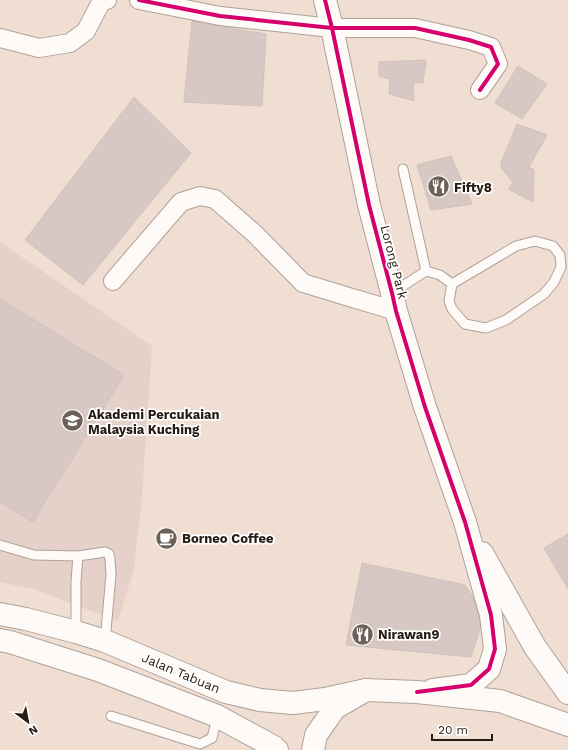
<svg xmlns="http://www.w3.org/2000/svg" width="568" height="750" font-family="'Work Sans',sans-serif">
<rect width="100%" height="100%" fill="#f0ded3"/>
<path fill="#e6d0ca" d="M0,242l152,104 -10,150 -8,73 -16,52 -82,-31 -36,-8z"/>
<g fill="#d8c8c3" stroke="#d1c1bc">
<path d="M192,21l26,5 48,8 -4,72 -78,-4z"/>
<path d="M426,60l-3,23h-10l1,18 -25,-7 1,-15 -11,-3v-14z"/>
<path d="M518,66l29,18 -25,35 -27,-16z"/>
<path d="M134,97l57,56 -108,132 -58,-45z"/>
<path d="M517,124l30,11 -18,32 5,3 -1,32 -25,-13 5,-6 -12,-16v-4z"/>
<path d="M451,156l21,48 -41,6 -14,-45z"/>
<path d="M0,299l124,76 -91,147 -33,-20z"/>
<path d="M568,534v55l-24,-41z"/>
<path d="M362,563l103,22 8,12 6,20 1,12 -9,28 -125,-12z"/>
</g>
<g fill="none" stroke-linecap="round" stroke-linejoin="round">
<defs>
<g id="service">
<path d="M403,169l23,102"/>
<path d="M535,241l18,5 7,9 1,12 -7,15 -10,12 -38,26 -20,8 -21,-4 -13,-15 -3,-8 3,-17 64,-38z"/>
<path d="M392,293l34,-22 14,4 12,9"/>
<path d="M0,545l34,10 44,1 27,-4 4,2 1,5 1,16 -6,66"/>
<path d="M76,632v-51l2,-25"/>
<path d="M111,716l89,28 12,-6 5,-21"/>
</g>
<g id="minor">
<path d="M139,0l81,16 112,12h83l54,12 22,7 7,17 -18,26"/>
<path d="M0,38l39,10 31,-5 16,-12 15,-29 6,-2"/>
<path d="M113,281l68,-79 19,-6 15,3 40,35 48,49 46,14 47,14"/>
</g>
<g id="tertiary">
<path d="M325,0l7,28 37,177 23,88 4,18 29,96 40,115 26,93 4,34 -6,20 -18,16 -38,5"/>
<path d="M482,553l53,94 33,46"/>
</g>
<path id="secondary" d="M313,750l3,-15 19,-27 31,-18 51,2 83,9 68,24"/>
<g id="primary">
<path d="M0,614l26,5 50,13 29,9 121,51 34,8 33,3 32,-4 41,-9"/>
<path d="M0,640l10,2 88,28 119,46 57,31 3,3"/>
</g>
</defs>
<use href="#service" stroke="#afa198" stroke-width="11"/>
<use href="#minor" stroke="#afa198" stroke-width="20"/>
<use href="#tertiary" stroke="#afa198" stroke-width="24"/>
<use href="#secondary" stroke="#afa198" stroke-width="24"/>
<use href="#primary" stroke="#afa198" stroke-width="24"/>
<use href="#service" stroke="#fdfaf8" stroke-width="9"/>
<use href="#minor" stroke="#fdfaf8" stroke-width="18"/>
<use href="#tertiary" stroke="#fdfaf8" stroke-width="22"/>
<use href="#secondary" stroke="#fdfaf8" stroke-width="22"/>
<use href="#primary" stroke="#fdfaf8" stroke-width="22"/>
<defs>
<g id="cycleway">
<path d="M139,0l81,16 112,12h83l54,12 22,7 7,17 -18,26"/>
<path d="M325,0l7,28 37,177 23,88 4,18 29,96 40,115 26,93 4,34 -6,20 -18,16 -54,7"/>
</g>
</defs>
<use href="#cycleway" stroke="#fff" stroke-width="6"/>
<use href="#cycleway" stroke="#d6006c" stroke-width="4"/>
</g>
<defs>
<symbol id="restaurant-disc" viewBox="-11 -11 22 22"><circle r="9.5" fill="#6d6057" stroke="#fff"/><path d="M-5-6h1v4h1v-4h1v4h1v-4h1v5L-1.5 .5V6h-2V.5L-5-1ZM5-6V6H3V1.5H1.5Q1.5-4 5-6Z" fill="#fff"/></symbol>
<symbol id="university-disc" viewBox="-11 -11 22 22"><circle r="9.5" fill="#6d6057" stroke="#fff"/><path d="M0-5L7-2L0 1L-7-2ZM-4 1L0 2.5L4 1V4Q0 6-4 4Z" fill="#fff"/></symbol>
<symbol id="cafe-disc" viewBox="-11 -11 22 22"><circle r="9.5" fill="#6d6057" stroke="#fff"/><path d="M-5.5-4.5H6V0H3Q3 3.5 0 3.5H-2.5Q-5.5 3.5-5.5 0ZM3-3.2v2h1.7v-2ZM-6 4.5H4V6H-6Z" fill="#fff"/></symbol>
</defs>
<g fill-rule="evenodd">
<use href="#restaurant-disc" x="426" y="174" width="25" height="25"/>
<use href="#university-disc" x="60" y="408" width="25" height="25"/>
<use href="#cafe-disc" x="154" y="526" width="25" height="25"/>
<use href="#restaurant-disc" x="350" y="622" width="25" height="25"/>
</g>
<g text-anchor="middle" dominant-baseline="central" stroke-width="3.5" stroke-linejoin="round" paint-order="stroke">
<g font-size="13" font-weight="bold" fill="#271c14" stroke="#fff" text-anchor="start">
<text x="454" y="187">Fifty8</text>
<text x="88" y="414">Akademi Percukaian<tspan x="88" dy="15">Malaysia Kuching</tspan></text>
<text x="182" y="538">Borneo Coffee</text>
<text x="378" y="634">Nirawan9</text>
</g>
<g font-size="13" fill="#271c14" stroke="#fff">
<text transform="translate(394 262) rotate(76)">Lorong Park</text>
<text transform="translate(181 673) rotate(23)">Jalan Tabuan</text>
</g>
</g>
<g transform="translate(28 722) rotate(148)" stroke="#ffffff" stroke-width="3" paint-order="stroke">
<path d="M0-3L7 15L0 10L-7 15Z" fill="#271c14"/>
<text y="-6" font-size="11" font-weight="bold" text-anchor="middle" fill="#271c14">N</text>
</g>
<path d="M432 734v6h60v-6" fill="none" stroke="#271c14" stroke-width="2"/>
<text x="438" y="734" font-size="12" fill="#271c14" stroke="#ffffff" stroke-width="3" paint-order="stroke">20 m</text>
</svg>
